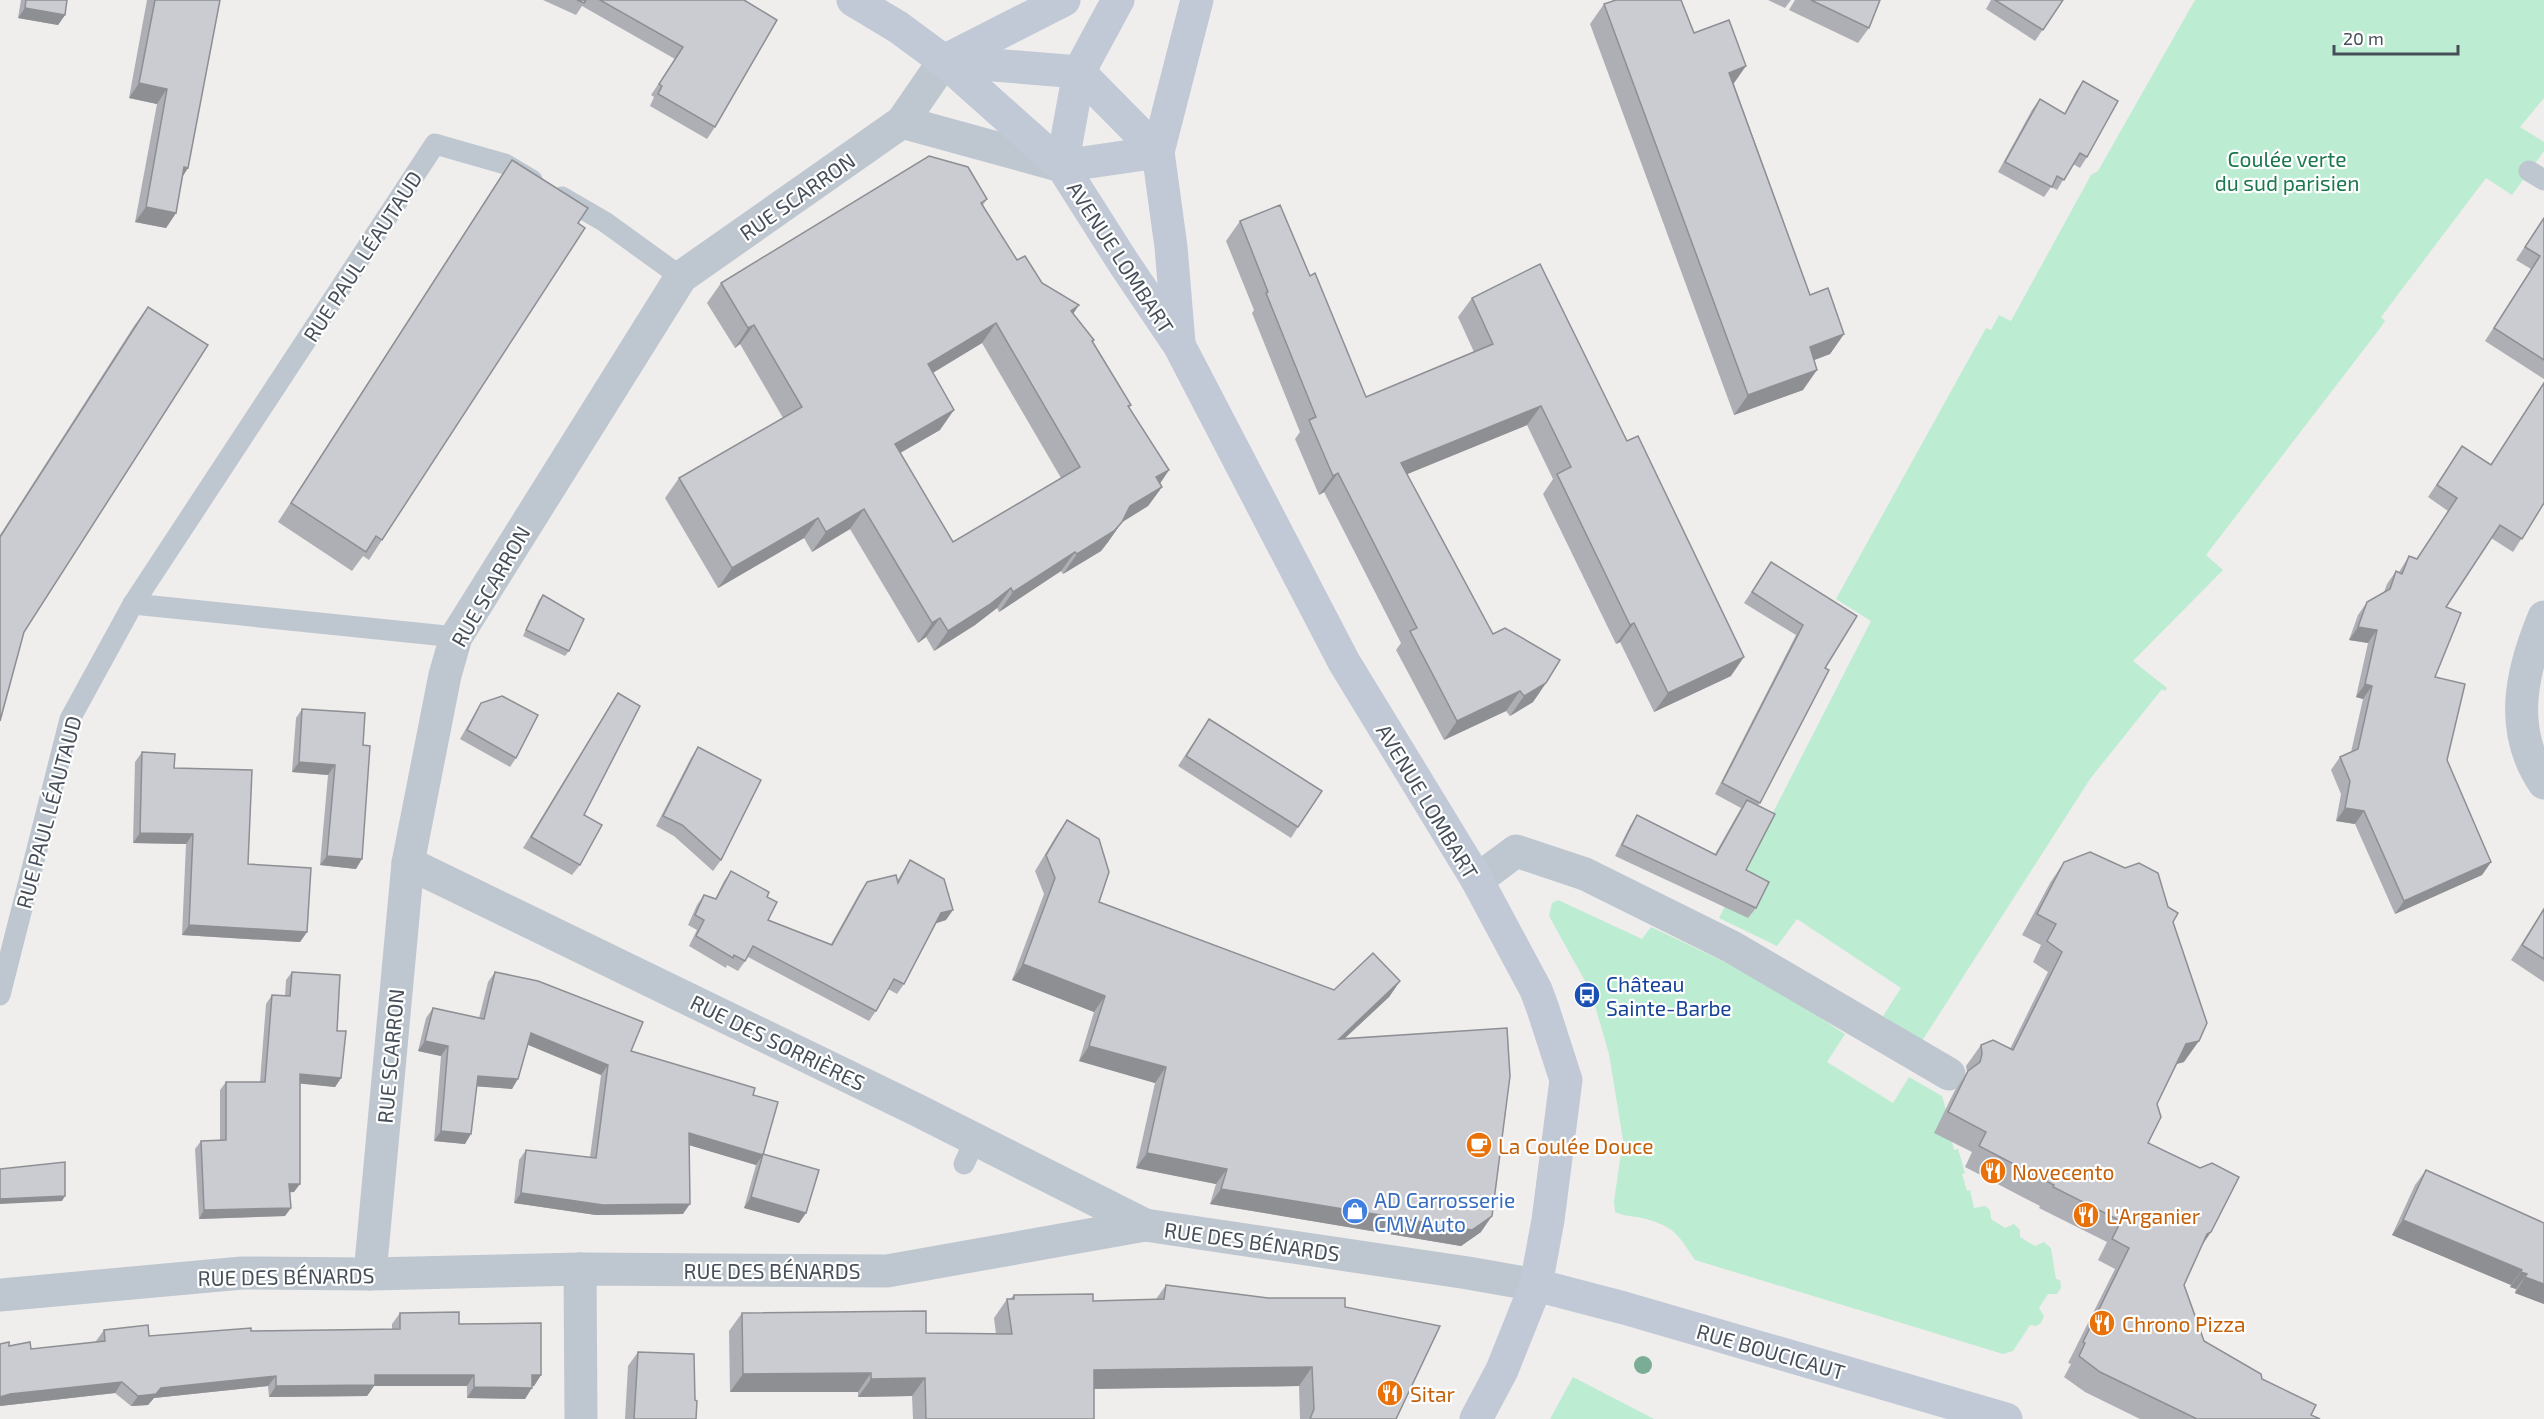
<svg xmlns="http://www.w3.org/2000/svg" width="2544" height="1419" font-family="'Exo 2',sans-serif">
<rect width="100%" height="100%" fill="#f0eded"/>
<g fill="#bcecd1">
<path d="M2195,0h349v98l-24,29 24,15v9l-32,44 -26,-17 -105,139 4,4 -7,10 -172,224 17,15 -90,91 34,27 -2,3 -3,-2 -72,90 -168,262 -39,-25 18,-28 -104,-69 -20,27 -58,-28 152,-297 -35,-22 150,-271 5,2 8,-15 12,6 80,-146 7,-4z"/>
<path d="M1558,900l84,39 9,-12 110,52 84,55 -18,28 66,41 16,-26 33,19c6,18 7,36 12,54l4,-1 7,24 -3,1 5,17 3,-1 4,18 11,-2 5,4 1,9 14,9 9,-4 6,6v7l15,9 9,-4 7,6 5,31 4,1 1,8 -4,6h-9l-9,14 5,8 -3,7 -5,3 -6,-1 -17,26 -10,3 -308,-94c-17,-25 -20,-34 -53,-42 -9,-2 -19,-2 -27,-6l-1,-11 9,-61 -14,-86 -18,-62 -42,-76 3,-13z"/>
<path d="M1573,1377l81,42h-104z"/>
</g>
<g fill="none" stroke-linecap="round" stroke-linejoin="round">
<g stroke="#bec7cf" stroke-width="21">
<path d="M2529,171l15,9"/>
<path d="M562,197l43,25 76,55"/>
<path d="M133,604l323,33"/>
<path d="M0,995l70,-276 63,-115 302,-460 70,20 27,16"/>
<path d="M964,1164l11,-24"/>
</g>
<g stroke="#bec7cf" stroke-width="33">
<path d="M902,122l160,44"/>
<path d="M2544,617c-23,55 -36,113 0,166"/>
<path d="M408,863l509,247 228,115"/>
<path d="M1477,880l39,-29 69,23 147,73 217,127"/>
<path d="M580,1269l1,150"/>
<path d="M370,1274l38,-411 37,-188 11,-38 225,-360 221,-155 42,-61"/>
<path d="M0,1295l242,-22 128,1 210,-5 307,2 258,-46 323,48 68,12"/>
</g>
<g stroke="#c0c9d5" stroke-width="33">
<path d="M853,0l45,27 46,34 118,105 96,-14"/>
<path d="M1118,0l-39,72 -17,94 61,96 56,83 165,317 133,218 59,110 7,19 23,71 -18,140 -12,65 -34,85 -26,49"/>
<path d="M944,61l135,11 79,80"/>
<path d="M944,61l120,-61"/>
<path d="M1179,343l-8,-96 -13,-95 39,-152"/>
<path d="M1536,1285l88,23 382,111"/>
</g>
</g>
<circle fill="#7bac95" cx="1643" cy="1365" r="9"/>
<g fill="#aeafb5" fill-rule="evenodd">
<path d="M21,0h46l-2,15 -7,10 -40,-7z"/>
<path d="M147,0h73l-32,168 -5,8 -7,37 -10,15 -31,-6 22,-118 -28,-6z"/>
<path d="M543,0h201l-29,127 -8,12 -57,-33 4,-9 -3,-2 24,-36 -93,-53 -6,9z"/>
<path d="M1768,0h23l-6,8z"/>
<path d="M1795,0h85l-11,28 -11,15 -69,-33z"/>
<path d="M1991,0h72l-28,41 -49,-32z"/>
<path d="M1604,4l90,29 40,51 76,211 34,39 -14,20 -16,6 -11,30 -69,25 -144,-391z"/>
<path d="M2083,81l4,76 -7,11 -7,-4 -16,26 -6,-3 -7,10 -46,-25 34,-62 8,-11 24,15 12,-23z"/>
<path d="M512,160l-130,380 -13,20 -6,-4 -11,15 -74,-49 221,-343z"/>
<path d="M987,199l-4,6 34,55 25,23 31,31 21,26 -1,2 38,63 -2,3 40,62 -9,14 2,3 -14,19 -26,16 -14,20 -7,9 -38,23 -2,-3 -62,41 -2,-4 -22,17 -41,26 -8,-14 -8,6 -68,-114 -38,23 -8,-14 -86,50 -53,-90 14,-20 104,-60 -43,-74 -5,4 -28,-45 14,-20zM982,343l79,135 -108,64 -53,-89 40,-23 -7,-57z"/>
<path d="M2544,217v162l-59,-38 46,-72 -15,-9z"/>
<path d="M1240,221l70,55 56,121 108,-45 -16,-35 14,-19 259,378 -77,36 -34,-70 -4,2 -73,-150 10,-15 -26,-54 -120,49 86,160 53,49 -13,19 -23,14 -4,-5 -62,29 -48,-90 5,-7 -77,-151 -5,3 -24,-56 5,-7 -48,-119 2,-3 -28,-69z"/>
<path d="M148,307l-124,325 -24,89v-186l134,-209z"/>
<path d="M2544,382v121l-31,49 -22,-14 -45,69 -11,70 12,83 44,102 -9,13 -87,39 -40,-90 -19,-3 5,-27 -10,-24 9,-13 11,-5 12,-53 -7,-2 12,-54 -19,-3 9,-25 9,-13 17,-10 3,-8 9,-13 3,1 10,-16 8,3 31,-48 -20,-14 34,-51 29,18z"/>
<path d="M1771,562l54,106 -67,138 -12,64 10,38 -8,10 -133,-62 15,-30 7,-11 78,39 26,-46 -26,-14 81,-159 -52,-32z"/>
<path d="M543,595l26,56 -4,5 -42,-20 16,-36z"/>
<path d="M618,693l-34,122 -4,50 -8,10 -49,-27 88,-144z"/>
<path d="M481,703l35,55 -6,9 -50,-28 15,-26z"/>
<path d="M302,709l61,36 -7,124 -36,-4 8,-90 -36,-3 4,-54z"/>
<path d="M1209,719l89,108 -7,11 -113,-72z"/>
<path d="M698,747l23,113 -8,11 -39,-35 -18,-10 35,-68z"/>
<path d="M142,752l32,16 74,96 59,68 -7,10 -118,-7 4,-91 -53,-1 2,-81z"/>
<path d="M1067,820l32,82 235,88 66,-9 -11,16 -44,41 136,194 -20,14 -251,-42 6,-20 -80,-16 19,-85 -76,-22 15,-49 -82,-32 32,-86 -9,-23 21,-35z"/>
<path d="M910,860l36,60 -10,3 -32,61 -7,10 -9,-5 -12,22 -7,10 -121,-64 -10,14 -11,-6 -1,3 -37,-22 8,-16 -9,-5 9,-20 7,-10 11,4 9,-18 7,-10 36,26 1,23 63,24 29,-52 7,-10 30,-1z"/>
<path d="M2064,862l109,60 11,140 -7,2 -20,40 -9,39 53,103 -17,39 20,56 58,38 49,36 9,4h-180l-55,-27 -21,-15 7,-13 -3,-1 47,-94 -17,-9 9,-18 -68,-34 1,-2 -75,-39 7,-15 -38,-19 20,-41 13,-20 -1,-6 15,-21 29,4 38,-77 -15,-10 8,-17 -19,-10 28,-52z"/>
<path d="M2544,908v74l-33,-22z"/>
<path d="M292,972l45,59 4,47 -6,9 -35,-4 -6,109h-4l-5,24 -86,3 -4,-70 6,-8 19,-1v-50l6,-8h34l6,-78 6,-9 13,1 1,-16z"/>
<path d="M495,972l136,79 122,44 10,60 -7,10 -67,-20 -6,69 -87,1 -82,-12 5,-43 7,-10 64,7 11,-82 -73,-30 -16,44 -35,-3 -12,58 -31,-3 7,-85 -23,-5 8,-33 7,-10 46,10 9,-36z"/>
<path d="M763,1154l43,59 -7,10 -55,-15 12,-43z"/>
<path d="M2426,1170l118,53v81l-29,-11 1,-4 -6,-2 1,-2 -119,-50 23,-50z"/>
<path d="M1166,1285l102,13 77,9 51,112h-96l-1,-33 -205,3v30h-181l-1,-23 -54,1v-5h-128l-1,-61 13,-18 184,20 70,1 -2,-16 13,-19h3l4,-4 79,6 63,-2z"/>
<path d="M400,1313l59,11 82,51 -7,11h-2l-7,13 -58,-1v-12h-93l-7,10 -98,1 -1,-11 -114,12 -6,7 -17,1 -16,-13 -115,13v-62l31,5 65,-7v-1l8,-11 45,6 102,-5 141,-2v-5z"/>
<path d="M638,1352l57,48 1,19h-71l3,-53z"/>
</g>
<g fill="#8d8f93">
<path d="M25,8l40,7 -7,10 -40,-7z"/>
<path d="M1746,66l-14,20 -3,-13z"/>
<path d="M139,83l28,6 -10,15 -28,-6z"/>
<path d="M184,167l4,1 -10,15z"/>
<path d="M146,207l30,6 -10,15 -31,-6z"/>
<path d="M1079,305l-13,20 5,-14z"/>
<path d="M996,323l-14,20 -68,41 14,-20z"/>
<path d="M754,325l-14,19 -5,4 13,-20z"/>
<path d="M1844,334l-14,20 -34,13 14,-20z"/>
<path d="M1817,370l-14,20 -69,25 14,-20z"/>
<path d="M1541,406l-14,19 -139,57 13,-19z"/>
<path d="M954,410l-14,20 -59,34 14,-20z"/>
<path d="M1169,470l-14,20 1,-13z"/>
<path d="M1338,473l-14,19 -5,3 14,-19z"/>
<path d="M1162,487l-14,19 -32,20 14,-20z"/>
<path d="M864,509l-14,20 -38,23 14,-20z"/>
<path d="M818,518l-14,20 -86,50 14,-20z"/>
<path d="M1122,522l-14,20 -7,9 -38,23 14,-20z"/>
<path d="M1075,552l-14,19 -62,41 14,-20z"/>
<path d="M1011,588l-14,20 -22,17 -41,26 14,-20z"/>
<path d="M940,618l-14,19 -8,6 14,-20z"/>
<path d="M1634,623l-14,19 -4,2 14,-19z"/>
<path d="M2358,627l19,3 -9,13 -19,-3z"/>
<path d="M1744,657l-13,19 -77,36 14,-19z"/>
<path d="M1546,683l-13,19 -23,14 14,-20z"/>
<path d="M2365,684l7,2 -9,13 -7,-2z"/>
<path d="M1520,691l-14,20 -62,29 13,-19z"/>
<path d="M299,762l36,3 -7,10 -36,-3z"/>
<path d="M2345,808l19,3 -9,13 -19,-3z"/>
<path d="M140,833l53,1 -7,10 -53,-1z"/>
<path d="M327,856l35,3 -6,10 -36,-4z"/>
<path d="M2491,862l-9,13 -87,39 9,-13z"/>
<path d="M953,910l-7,10 -12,4 7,-11z"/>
<path d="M189,925l118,7 -7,10 -118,-7z"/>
<path d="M1023,964l82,32 -11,16 -82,-32z"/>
<path d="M1400,981l-11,16 -61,57 11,-15z"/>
<path d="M531,1033l77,32 -7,10 -77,-32z"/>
<path d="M425,1041l23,5 -7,10 -23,-5z"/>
<path d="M2199,1041l-15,21 -12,3 14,-21z"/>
<path d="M1089,1046l77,21 -11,16 -76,-22z"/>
<path d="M300,1074l41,4 -6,9 -41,-4z"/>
<path d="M478,1076l40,3 -6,10 -41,-3z"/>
<path d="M441,1131l30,3 -6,10 -31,-3z"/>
<path d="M689,1133l74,22 -7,10 -74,-22z"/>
<path d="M1147,1153l80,16 -11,15 -80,-16z"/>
<path d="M289,1184h11l-6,8 -11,1z"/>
<path d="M1221,1189l271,27 -11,16 -20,14 -251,-42z"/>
<path d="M521,1193l169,11 -7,10 -87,1 -82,-12z"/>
<path d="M65,1196l-3,5 -62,3v-5z"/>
<path d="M751,1197l55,16 -7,10 -55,-15z"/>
<path d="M291,1208l-6,8 -86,3 5,-9z"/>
<path d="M2403,1220l119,50 -11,15 -119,-50z"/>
<path d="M2211,1232l-14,21 10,-19z"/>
<path d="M2521,1272l6,2 -11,15 -6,-2z"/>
<path d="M2525,1277l19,7v20l-29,-11z"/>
<path d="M1312,1367l-13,19 -218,3 13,-19z"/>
<path d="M871,1373l-13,19h-128l13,-18z"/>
<path d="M375,1375h99l-7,11h-93l-7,10 -98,1 7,-11z"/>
<path d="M532,1375h9l-7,11h-10z"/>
<path d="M276,1376l-8,10 -114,12 -6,7 -17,1 7,-10 23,-8z"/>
<path d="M925,1378l-13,18 -54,1 13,-18z"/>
<path d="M122,1382l-7,11 -115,13v-9l10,-3z"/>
<path d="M474,1387l58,1 -7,11 -58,-1z"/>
</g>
<g fill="#caccd2" stroke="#8d8f93" stroke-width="1.5" fill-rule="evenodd">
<path d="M26,0h41l-2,15 -40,-7z"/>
<path d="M155,0h65l-32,168 -4,-1 -8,46 -30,-6 21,-118 -28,-6z"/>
<path d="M577,0h9l-2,3z"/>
<path d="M600,0h144l33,20 -62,107 -57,-33 4,-8 -3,-2 24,-37z"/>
<path d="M1616,0h65l13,33 35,-13 17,46 -17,7 81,222 18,-7 16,46 -34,13 7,23 -69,25 -144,-391z"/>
<path d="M1811,0h69l-11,28z"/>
<path d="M1995,0h68l-20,30z"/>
<path d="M2083,81l35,20 -31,56 -7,-4 -16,27 -7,-4 -5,11 -47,-25 35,-63 25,15z"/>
<path d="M929,156l39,11 19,32 -6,4 36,57 8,-4 17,27 37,22 -8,6 23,29 -2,1 39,64 -3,1 41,64 -13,7 6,10 -32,19 -8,16 -8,9 -37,23 -2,-2 -62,40 -2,-4 -22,17 -41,26 -8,-13 -8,5 -68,-114 -38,23 -8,-14 -86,50 -53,-90 123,-71 -48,-82 -6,3 -27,-45zM996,323l84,144 -127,75 -58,-98 59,-34 -26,-46z"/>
<path d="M512,160l76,48 -10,15 7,5 -203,312 -6,-4 -10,16 -75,-49z"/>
<path d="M1280,205l30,71 5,-3 51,124 127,-53 -21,-46 68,-34 87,177 11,-5 106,221 -76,36 -34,-70 -4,2 -73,-151 14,-7 -30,-61 -140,57 92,171 12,-6 55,32 -14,23 -22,13 -4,-5 -63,30 -47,-90 7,-3 -79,-155 -5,3 -24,-56 7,-3 -50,-124 2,-1 -28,-71z"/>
<path d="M2544,218v142l-50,-32 46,-72 -15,-9z"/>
<path d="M148,307l60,38 -184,287 -24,89v-184z"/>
<path d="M2544,383v120l-22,36 -22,-14 -54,82 15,6 -26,64 30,7 -18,76 44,102 -87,39 -40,-90 -19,-3 5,-27 -10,-24 18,-8 14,-63 -7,-2 12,-54 -19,-3 9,-25 23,-13 6,-18 6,3 7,-18 8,3 40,-61 -20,-13 25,-39 29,19z"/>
<path d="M1771,562l86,54 -32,52 4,2 -69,133 -38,-20 81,-158 -51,-33z"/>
<path d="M543,595l41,24 -15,32 -43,-21z"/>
<path d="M618,693l22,13 -56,109 18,10 -22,40 -49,-28z"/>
<path d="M502,696l36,19 -22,43 -49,-28 14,-27z"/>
<path d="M302,709l63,4 -2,32 7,1 -8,113 -35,-3 8,-91 -36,-3z"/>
<path d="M1209,719l113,72 -24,36 -112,-71z"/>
<path d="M698,747l63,33 -40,80 -39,-35 -19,-9z"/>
<path d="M142,752l33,2 -1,14 78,2 -4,94 63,4 -4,64 -118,-7 4,-91 -53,-1z"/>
<path d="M1747,800l28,14 -29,56 23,12 -13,26 -134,-63 15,-30 79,40z"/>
<path d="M1067,820l32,19 10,33 -10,30 235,88 39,-37 27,28 -61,58 168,-11 3,48 -18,140 -20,14 -251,-41 6,-20 -80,-16 19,-86 -77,-21 16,-50 -82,-32 32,-86 -9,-23z"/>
<path d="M2090,852l35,16 14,-5 19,10 10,34 10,6 -5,9 34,101 -8,18 -13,3 -29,60 4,13 -13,26 52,25 12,-5 27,14 -28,55 -4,2 -23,51 20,56 57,33 1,5 54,26 -5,10 9,4h-123l-97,-47 -21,-16 6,-13 -2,-1 46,-94 -17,-9 9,-18 -68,-34 1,-2 -75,-39 7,-14 -38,-20 20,-41 12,-9 2,-8 -1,-9 12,-5 20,10 49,-98 -15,-11 9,-17 -19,-10 27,-52z"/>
<path d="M910,860l34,19 9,31 -12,3 -37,71 -10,-5 -18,32 -123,-65 -8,15 -11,-6 -1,3 -37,-22 8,-16 -9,-5 9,-20 12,4 15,-28 38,21 -2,5 10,5 -9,18 64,25 35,-63 29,-7 2,8z"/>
<path d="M2544,909v50l-22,-14z"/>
<path d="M292,972l48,3 -3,56h9l-5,47 -41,-4v110h-11l2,24 -87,2 -3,-69 25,-1v-58h39l7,-87 18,1z"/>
<path d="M495,972l43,9 105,41 -12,29 124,37 -2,7 25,7 -15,53 -74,-22 1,71 -87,1 -82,-12 5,-43 70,8 12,-93 -77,-32 -13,46 -40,-3 -7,58 -30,-3 7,-85 -23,-5 8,-33 51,11z"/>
<path d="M763,1154l56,16 -13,43 -55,-16z"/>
<path d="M65,1162v34l-65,3v-30z"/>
<path d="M2426,1170l118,53v61l-19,-7 2,-3 -6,-2 1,-2 -119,-50z"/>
<path d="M1166,1285l102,13h77v9l95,19 -44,93h-86l4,-10 -2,-42 -218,3v49h-168l-1,-41 -54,1v-6l-128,1 -1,-61 184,-2v22l86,1 -5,-35h7v-4l79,-1v7l71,-2z"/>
<path d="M459,1312v12l82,-1v52h-9v13l-58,-1v-12h-99v10l-99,1v-10l-115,12 -5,6 -18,2 -16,-14 -112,12 -10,3v-53l9,-2v4l21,-4 1,7 74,-8 -1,-11 44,-5 1,11 102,-8v3l149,-2v-16z"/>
<path d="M638,1352l56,2 1,46 2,1 -1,18h-62z"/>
</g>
<defs>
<symbol id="bus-disc" viewBox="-11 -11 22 22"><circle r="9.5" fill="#1a4fb4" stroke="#fff"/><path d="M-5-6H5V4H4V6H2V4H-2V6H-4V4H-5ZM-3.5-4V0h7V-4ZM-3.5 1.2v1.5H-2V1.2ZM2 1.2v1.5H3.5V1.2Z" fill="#fff"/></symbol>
<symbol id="cafe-disc" viewBox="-11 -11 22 22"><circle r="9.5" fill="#e8710a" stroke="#fff"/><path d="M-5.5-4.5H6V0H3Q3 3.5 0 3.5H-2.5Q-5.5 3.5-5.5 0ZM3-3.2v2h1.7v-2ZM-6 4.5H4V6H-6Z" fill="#fff"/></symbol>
<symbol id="restaurant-disc" viewBox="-11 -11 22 22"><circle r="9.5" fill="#e8710a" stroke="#fff"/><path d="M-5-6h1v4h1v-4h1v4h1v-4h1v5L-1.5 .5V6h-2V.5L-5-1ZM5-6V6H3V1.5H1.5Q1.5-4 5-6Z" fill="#fff"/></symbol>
<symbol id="shop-disc" viewBox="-11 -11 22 22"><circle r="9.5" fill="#3f7fe0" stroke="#fff"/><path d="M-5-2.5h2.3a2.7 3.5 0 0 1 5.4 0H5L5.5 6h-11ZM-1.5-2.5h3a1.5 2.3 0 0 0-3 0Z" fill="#fff"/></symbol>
</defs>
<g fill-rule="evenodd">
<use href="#bus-disc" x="1572" y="980" width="30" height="30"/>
<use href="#cafe-disc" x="1464" y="1130" width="30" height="30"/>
<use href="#restaurant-disc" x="1978" y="1156" width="30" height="30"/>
<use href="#shop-disc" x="1340" y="1196" width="30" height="30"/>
<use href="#restaurant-disc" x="2071" y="1200" width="30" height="30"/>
<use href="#restaurant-disc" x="2087" y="1308" width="30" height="30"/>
<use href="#restaurant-disc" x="1375" y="1378" width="30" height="30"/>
</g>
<g text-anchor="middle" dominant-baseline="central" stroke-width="4.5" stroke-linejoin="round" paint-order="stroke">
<g font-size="21" fill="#1b774d" stroke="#fff">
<text x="2287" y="158">Coulée verte<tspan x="2287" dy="24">du sud parisien</tspan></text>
</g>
<g font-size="21" fill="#464f59" stroke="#fff">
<text transform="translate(797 196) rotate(-35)">RUE SCARRON</text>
<text transform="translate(362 256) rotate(-57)">RUE PAUL LÉAUTAUD</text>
<text transform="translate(1121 257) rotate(57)">AVENUE LOMBART</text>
<text transform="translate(490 586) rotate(-60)">RUE SCARRON</text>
<text transform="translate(1428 801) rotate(59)">AVENUE LOMBART</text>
<text transform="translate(48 812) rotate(-75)">RUE PAUL LÉAUTAUD</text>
<text transform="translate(778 1042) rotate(26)">RUE DES SORRIÈRES</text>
<text transform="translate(390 1056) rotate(-85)">RUE SCARRON</text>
<text transform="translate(1252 1241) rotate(8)">RUE DES BÉNARDS</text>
<text x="772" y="1270">RUE DES BÉNARDS</text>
<text transform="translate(286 1276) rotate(-1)">RUE DES BÉNARDS</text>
<text transform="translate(1771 1351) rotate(16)">RUE BOUCICAUT</text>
</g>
<g font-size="21" fill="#164399" stroke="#fff" text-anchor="start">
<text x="1606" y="983">Château<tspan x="1606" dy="24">Sainte-Barbe</tspan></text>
</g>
<g font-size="21" fill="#c56008" stroke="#fff" text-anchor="start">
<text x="1498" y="1145">La Coulée Douce</text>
<text x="2012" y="1171">Novecento</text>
<text x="2106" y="1215">L'Arganier</text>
<text x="2122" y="1323">Chrono Pizza</text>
<text x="1410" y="1393">Sitar</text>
</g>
<g font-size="21" fill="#366cbe" stroke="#fff" text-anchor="start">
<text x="1374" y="1199">AD Carrosserie<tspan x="1374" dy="24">CMV Auto</tspan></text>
</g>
</g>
<path d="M2334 45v9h124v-9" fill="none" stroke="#464f59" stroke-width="3"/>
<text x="2343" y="45" font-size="18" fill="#464f59" stroke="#ffffff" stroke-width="4.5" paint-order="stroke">20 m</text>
</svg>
